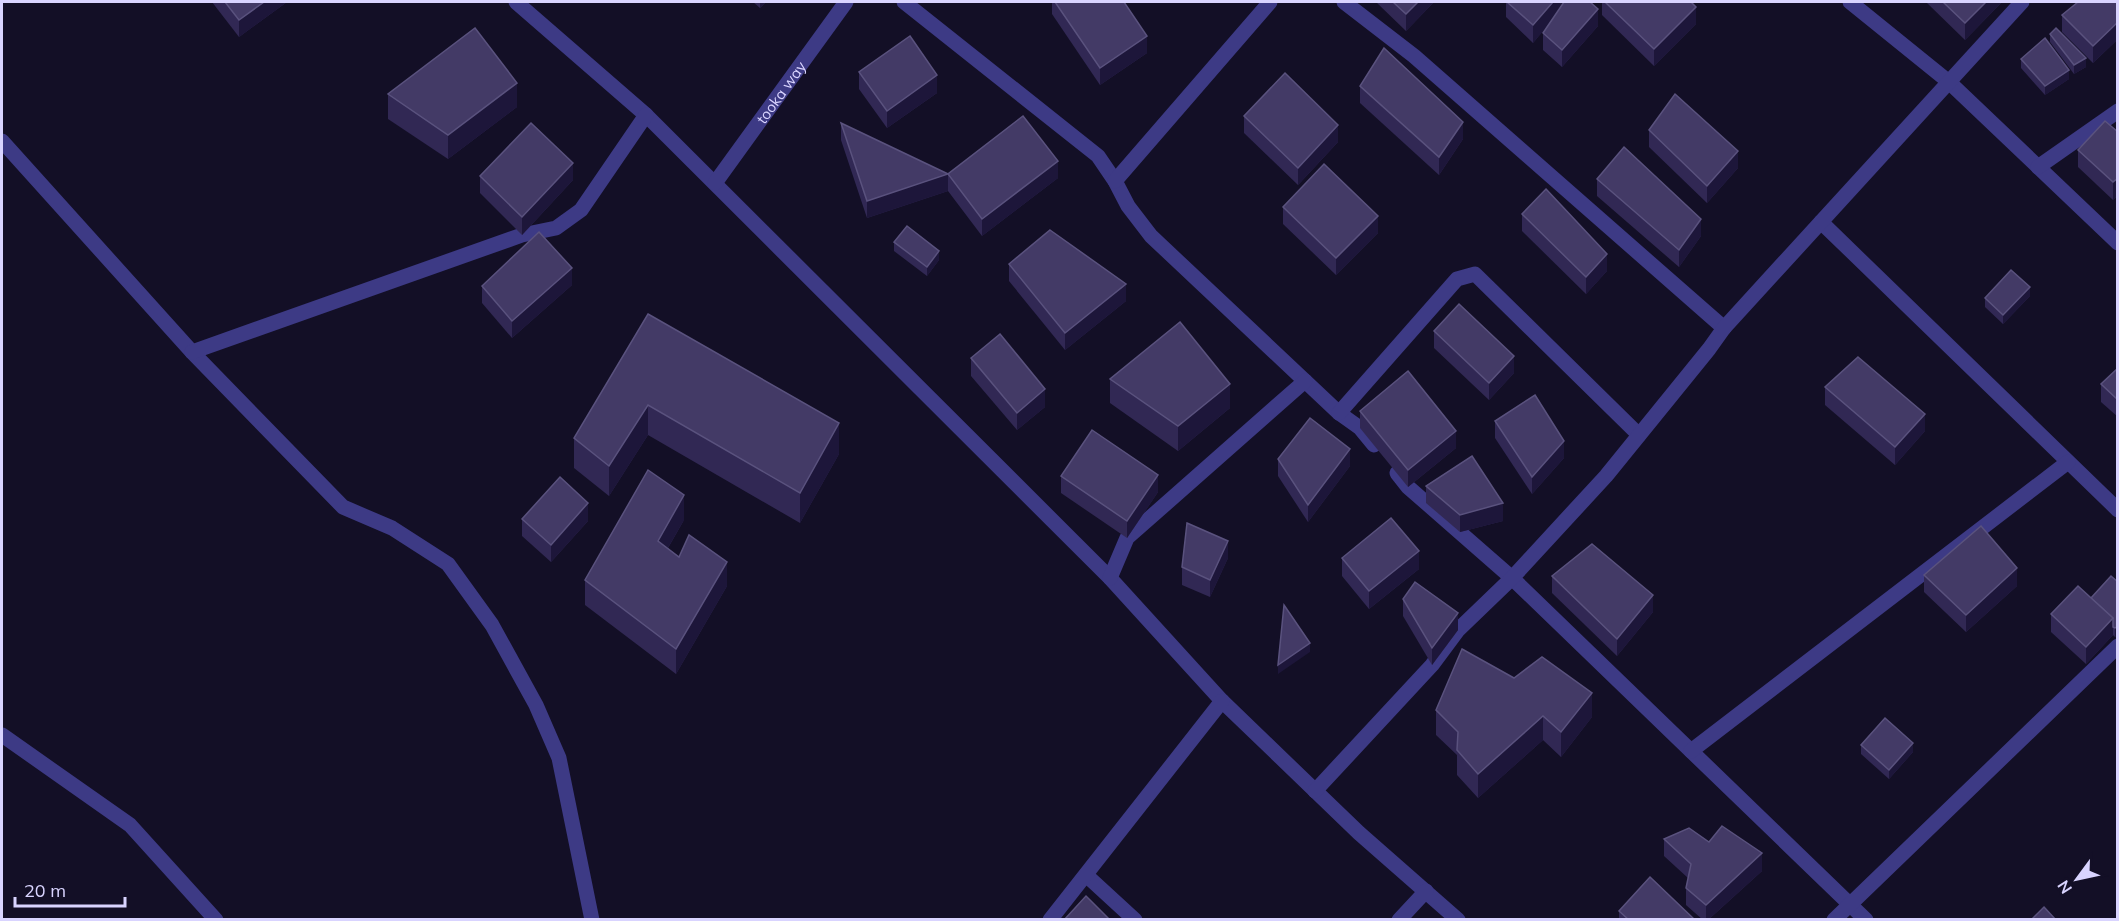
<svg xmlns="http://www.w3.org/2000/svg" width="2119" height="921" font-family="Mulish,sans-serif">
<rect width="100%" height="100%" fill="#130f26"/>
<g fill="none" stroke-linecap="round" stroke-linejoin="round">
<g stroke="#3d3a85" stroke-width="15">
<path d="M516,2l130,113 464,463 112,123 137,132 99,87"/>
<path d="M904,2l194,154 17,25 13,25 23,30 188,177 21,15 14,17"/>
<path d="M1344,2l70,54 310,272"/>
<path d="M1850,2l99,80 169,161"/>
<path d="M2,141l190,211 151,155 49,21 56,36 44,61 44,80 23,53 33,162"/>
<path d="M2038,167l80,-56"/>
<path d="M1115,181l155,-179"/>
<path id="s1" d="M715,183l131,-181"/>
<path d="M1821,222l297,288"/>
<path d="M192,352l330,-117 34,-7 25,-18 65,-95"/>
<path d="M1339,413l118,-134 18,-5 164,161"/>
<path d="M1397,473l11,14 104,91 354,342"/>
<path d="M1110,578l17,-40 178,-157"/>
<path d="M2,735l128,90 86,95"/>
<path d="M1691,751l377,-289"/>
<path d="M1315,791l117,-126 26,-35 54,-52 94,-102 103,-127 15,-21 298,-326"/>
<path d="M1086,875l49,45"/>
<path d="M1050,920l172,-219"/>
<path d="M1399,920l27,-29"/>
<path d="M1834,920l284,-274"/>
</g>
</g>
<g fill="#312854">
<path d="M212,2h75l-48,35z"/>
<path d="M753,2h13l-6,6z"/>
<path d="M1052,2h72l23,51 -47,32 -48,-71z"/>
<path d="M1376,2h58l-28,29z"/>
<path d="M1506,2h84l8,24 -36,41 -19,-17v-17l4,-7 -14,17 -27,-26z"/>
<path d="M1602,2h89l5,22 -42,42 -52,-51z"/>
<path d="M1926,2h76l-37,38z"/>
<path d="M2118,2v37l-25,24 -31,-31v-17z"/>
<path d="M2050,34l36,33 -12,7 -24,-32z"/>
<path d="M2021,59l48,20 -24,16 -24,-27z"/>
<path d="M859,72l78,21 -50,35 -28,-39z"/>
<path d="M1360,86l103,53 -24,36 -79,-72z"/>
<path d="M388,94l129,13 -69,52 -60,-40z"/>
<path d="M1244,116l94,26 -40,43 -54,-52z"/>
<path d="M841,123l107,51 110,4 -76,58 -34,-45 -81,27 -26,-78z"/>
<path d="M1649,130l89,38 -31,35 -58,-56z"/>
<path d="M2118,132v63l-5,5 -35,-33v-17z"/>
<path d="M480,176l93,4 -51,55 -42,-42z"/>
<path d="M1597,179l104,57 -22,31 -82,-71z"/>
<path d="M1283,207l95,26 -42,42 -53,-51z"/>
<path d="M1522,214l85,57 -21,23 -64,-63z"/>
<path d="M894,242l45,18 -12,16 -33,-25z"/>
<path d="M1009,264l117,37 -61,49 -56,-69z"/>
<path d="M572,285l-60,53 -30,-35v-17z"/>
<path d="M2030,296l-27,28 -18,-17v-9z"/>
<path d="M648,314l191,140 -39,69 -152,-88 -39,61 -35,-28v-30z"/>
<path d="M1434,331l80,42 -25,27 -55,-52z"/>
<path d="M971,358l74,49 -28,23 -46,-54z"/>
<path d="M2118,368v49l-17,-15v-18z"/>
<path d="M1110,379l120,29 -52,43 -68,-48z"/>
<path d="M1825,387l100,44 -30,34 -70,-60z"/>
<path d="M1360,411l96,37 -48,39 -48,-59z"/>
<path d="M1495,421l69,37 -32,36 -37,-56z"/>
<path d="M1278,459l72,7 -42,56 -30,-46z"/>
<path d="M1061,476l97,16 -31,46 -66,-45z"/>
<path d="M1426,486l77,35 -43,11 -34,-29z"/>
<path d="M522,519l66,2 -37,41 -29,-26z"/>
<path d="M684,520l-16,28 11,9 48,29 -51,88 -91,-69v-25z"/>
<path d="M1228,558l-18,39 -28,-12v-18z"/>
<path d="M1342,558l77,11 -50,40 -27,-33z"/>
<path d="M1924,575l93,11 -51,46 -42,-40z"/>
<path d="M1552,576l101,36 -36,44 -65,-63z"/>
<path d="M2118,582v53l-3,2 -2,-2 -27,29 -35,-32v-18l40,-16z"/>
<path d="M1403,599l55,31 -26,35 -29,-49z"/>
<path d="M1514,678l78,39 -31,40 -18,-17 -65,58 -21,-23v-20l-21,-20v-25z"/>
<path d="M1861,745l52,7 -24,27 -28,-25z"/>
<path d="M1664,839l98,32 -54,49h-5l-17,-15v-17l2,-10 -24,-22z"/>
<path d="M1619,911l76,9h-76z"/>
</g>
<g fill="#1d163a">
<path d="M264,2h23l-48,35v-17z"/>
<path d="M760,2h6l-6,6z"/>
<path d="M1418,2h16l-28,29v-17z"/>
<path d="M1553,2h11v4l-31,37v-18z"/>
<path d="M1986,2h16l-37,38v-17z"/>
<path d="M1696,7v17l-42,42v-17z"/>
<path d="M1598,9v17l-36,41v-17z"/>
<path d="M2118,22v17l-25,24v-17z"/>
<path d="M1147,36v17l-47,32v-17z"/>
<path d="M2086,58v9l-12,7v-9z"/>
<path d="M2069,70v9l-24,16v-9z"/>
<path d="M937,75v18l-50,35v-17z"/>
<path d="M517,83v24l-69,52v-24z"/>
<path d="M1463,122v17l-24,36v-18z"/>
<path d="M1338,125v17l-40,43v-17z"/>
<path d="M1738,151v17l-31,35v-17z"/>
<path d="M1058,161v17l-76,58v-17z"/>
<path d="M573,163v17l-51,55v-18z"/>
<path d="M948,174v17l-81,27v-17z"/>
<path d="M2118,178v17l-5,5v-18z"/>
<path d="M1378,216v17l-42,42v-17z"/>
<path d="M1701,219v17l-22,31v-17z"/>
<path d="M939,251v9l-12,16v-9z"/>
<path d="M1607,254v17l-21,23v-17z"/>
<path d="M572,268v17l-60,53v-17z"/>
<path d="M1126,284v17l-61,49v-17z"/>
<path d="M2030,287v9l-27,28v-9z"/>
<path d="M1514,356v17l-25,27v-17z"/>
<path d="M1230,384v24l-52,43v-25z"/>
<path d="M1045,389v18l-28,23v-17z"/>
<path d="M648,405v30l-39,61v-30z"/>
<path d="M1925,414v17l-30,34v-18z"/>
<path d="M839,423v31l-39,69v-30z"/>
<path d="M1456,431v17l-48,39v-17z"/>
<path d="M1564,441v17l-32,36v-17z"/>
<path d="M1350,449v17l-42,56v-17z"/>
<path d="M1158,475v17l-31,46v-17z"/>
<path d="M684,495v25l-26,45v-24z"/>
<path d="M588,503v18l-37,41v-17z"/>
<path d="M1503,503v18l-43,11v-17z"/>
<path d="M1228,541v17l-18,39v-17z"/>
<path d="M1419,551v18l-50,40v-18z"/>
<path d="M727,562v24l-51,88v-25z"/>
<path d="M2017,568v18l-51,46v-17z"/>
<path d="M1653,595v17l-36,44v-17z"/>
<path d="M1458,613v17l-26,35v-17z"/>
<path d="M2113,618v17l-27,29v-17z"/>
<path d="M2118,626v9l-3,2v-9z"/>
<path d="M1310,643v9l-32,22v-9z"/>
<path d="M1592,693v24l-31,40v-25z"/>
<path d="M1543,716v24l-65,58v-24z"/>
<path d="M1913,743v9l-24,27v-9z"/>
<path d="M1762,853v18l-54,49h-2v-15z"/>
</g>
<g fill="#433a66" stroke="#5a527e" stroke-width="1.5">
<path d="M225,2h39l-25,18z"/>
<path d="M1055,2h69l23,34 -47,32z"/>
<path d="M1393,2h25l-12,12z"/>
<path d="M1507,2h46l-20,23z"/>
<path d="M1564,2h26l8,7 -36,41 -19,-17z"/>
<path d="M1605,2h86l5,5 -42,42z"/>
<path d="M1943,2h43l-21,21z"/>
<path d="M2078,2h40v20l-25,24 -31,-31z"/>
<path d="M475,28l42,55 -69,52 -60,-41z"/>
<path d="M2056,28l30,30 -12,7 -24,-31z"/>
<path d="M910,36l27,39 -50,36 -28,-39z"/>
<path d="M2045,38l24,32 -24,16 -24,-27z"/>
<path d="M1384,48l79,74 -24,35 -79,-71z"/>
<path d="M1285,73l53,52 -40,43 -54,-52z"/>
<path d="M1675,94l63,57 -31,35 -58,-56z"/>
<path d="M1023,116l35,45 -76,58 -34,-45z"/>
<path d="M2105,121l13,11v46l-5,4 -35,-32z"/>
<path d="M531,123l42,40 -51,54 -42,-41z"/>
<path d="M841,123l107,51 -81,27z"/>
<path d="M1624,147l77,72 -22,31 -82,-71z"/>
<path d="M1324,164l54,52 -42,42 -53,-51z"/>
<path d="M1546,189l61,65 -21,23 -64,-63z"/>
<path d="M907,226l32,25 -12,16 -33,-25z"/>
<path d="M1050,230l76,54 -61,49 -56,-69z"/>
<path d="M539,232l33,36 -60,53 -30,-35z"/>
<path d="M2011,270l19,17 -27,28 -18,-17z"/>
<path d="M1459,304l55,52 -25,27 -55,-52z"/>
<path d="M648,314l191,109 -39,70 -152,-88 -39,61 -35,-28z"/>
<path d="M1180,322l50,62 -52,42 -68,-47z"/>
<path d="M1000,334l45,55 -28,24 -46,-55z"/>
<path d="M1858,357l67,57 -30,33 -70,-60z"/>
<path d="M2118,368v32l-17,-16z"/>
<path d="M1408,371l48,60 -48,39 -48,-59z"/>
<path d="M1535,395l29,46 -32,36 -37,-56z"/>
<path d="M1310,418l40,31 -42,56 -30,-46z"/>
<path d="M1092,430l66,45 -31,46 -66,-45z"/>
<path d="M1472,456l31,47 -43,12 -34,-29z"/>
<path d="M648,470l36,25 -26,46 21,16 10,-22 38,27 -51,87 -91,-69z"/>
<path d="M560,477l28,26 -37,42 -29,-26z"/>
<path d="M1391,518l28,33 -50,40 -27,-33z"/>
<path d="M1187,523l41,18 -18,39 -28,-13z"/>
<path d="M1981,526l36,42 -51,47 -42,-40z"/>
<path d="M1592,544l61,51 -36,44 -65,-63z"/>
<path d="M2111,576l7,6v44l-3,2 -2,-1v-9l-22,-20z"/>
<path d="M1415,582l43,31 -26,35 -29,-49z"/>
<path d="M2078,586l35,32 -27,29 -35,-33z"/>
<path d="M1284,605l26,38 -32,22z"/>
<path d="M1462,649l52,29 28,-21 50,36 -31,39 -18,-16 -65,58 -21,-24 1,-18 -22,-22z"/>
<path d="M1885,718l28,25 -24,27 -28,-25z"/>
<path d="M1722,826l40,27 -56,52 -20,-17 5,-24 -27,-25 25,-11 20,14z"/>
<path d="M1650,877l45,43h-66l-10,-9z"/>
<path d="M1086,896l24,24h-46z"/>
<path d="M2044,907l12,13h-25z"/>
</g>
<g text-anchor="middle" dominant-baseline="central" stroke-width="4.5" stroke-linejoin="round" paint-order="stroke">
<g font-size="15" fill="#d9d4ff" stroke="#130f26">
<text stroke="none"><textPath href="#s1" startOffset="112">tooka way</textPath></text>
</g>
</g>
<rect width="2119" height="921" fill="none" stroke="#d9d4ff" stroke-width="6"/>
<g transform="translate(2077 879) rotate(237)" stroke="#130f26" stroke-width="4.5" paint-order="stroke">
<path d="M0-4.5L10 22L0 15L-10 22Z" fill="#d9d4ff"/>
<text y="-9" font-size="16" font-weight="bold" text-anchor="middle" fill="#d9d4ff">N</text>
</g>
<path d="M15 897v9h110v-9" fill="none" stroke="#d9d4ff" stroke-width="3"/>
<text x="24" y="897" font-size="18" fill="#d9d4ff" stroke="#130f26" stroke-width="4.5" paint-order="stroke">20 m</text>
</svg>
